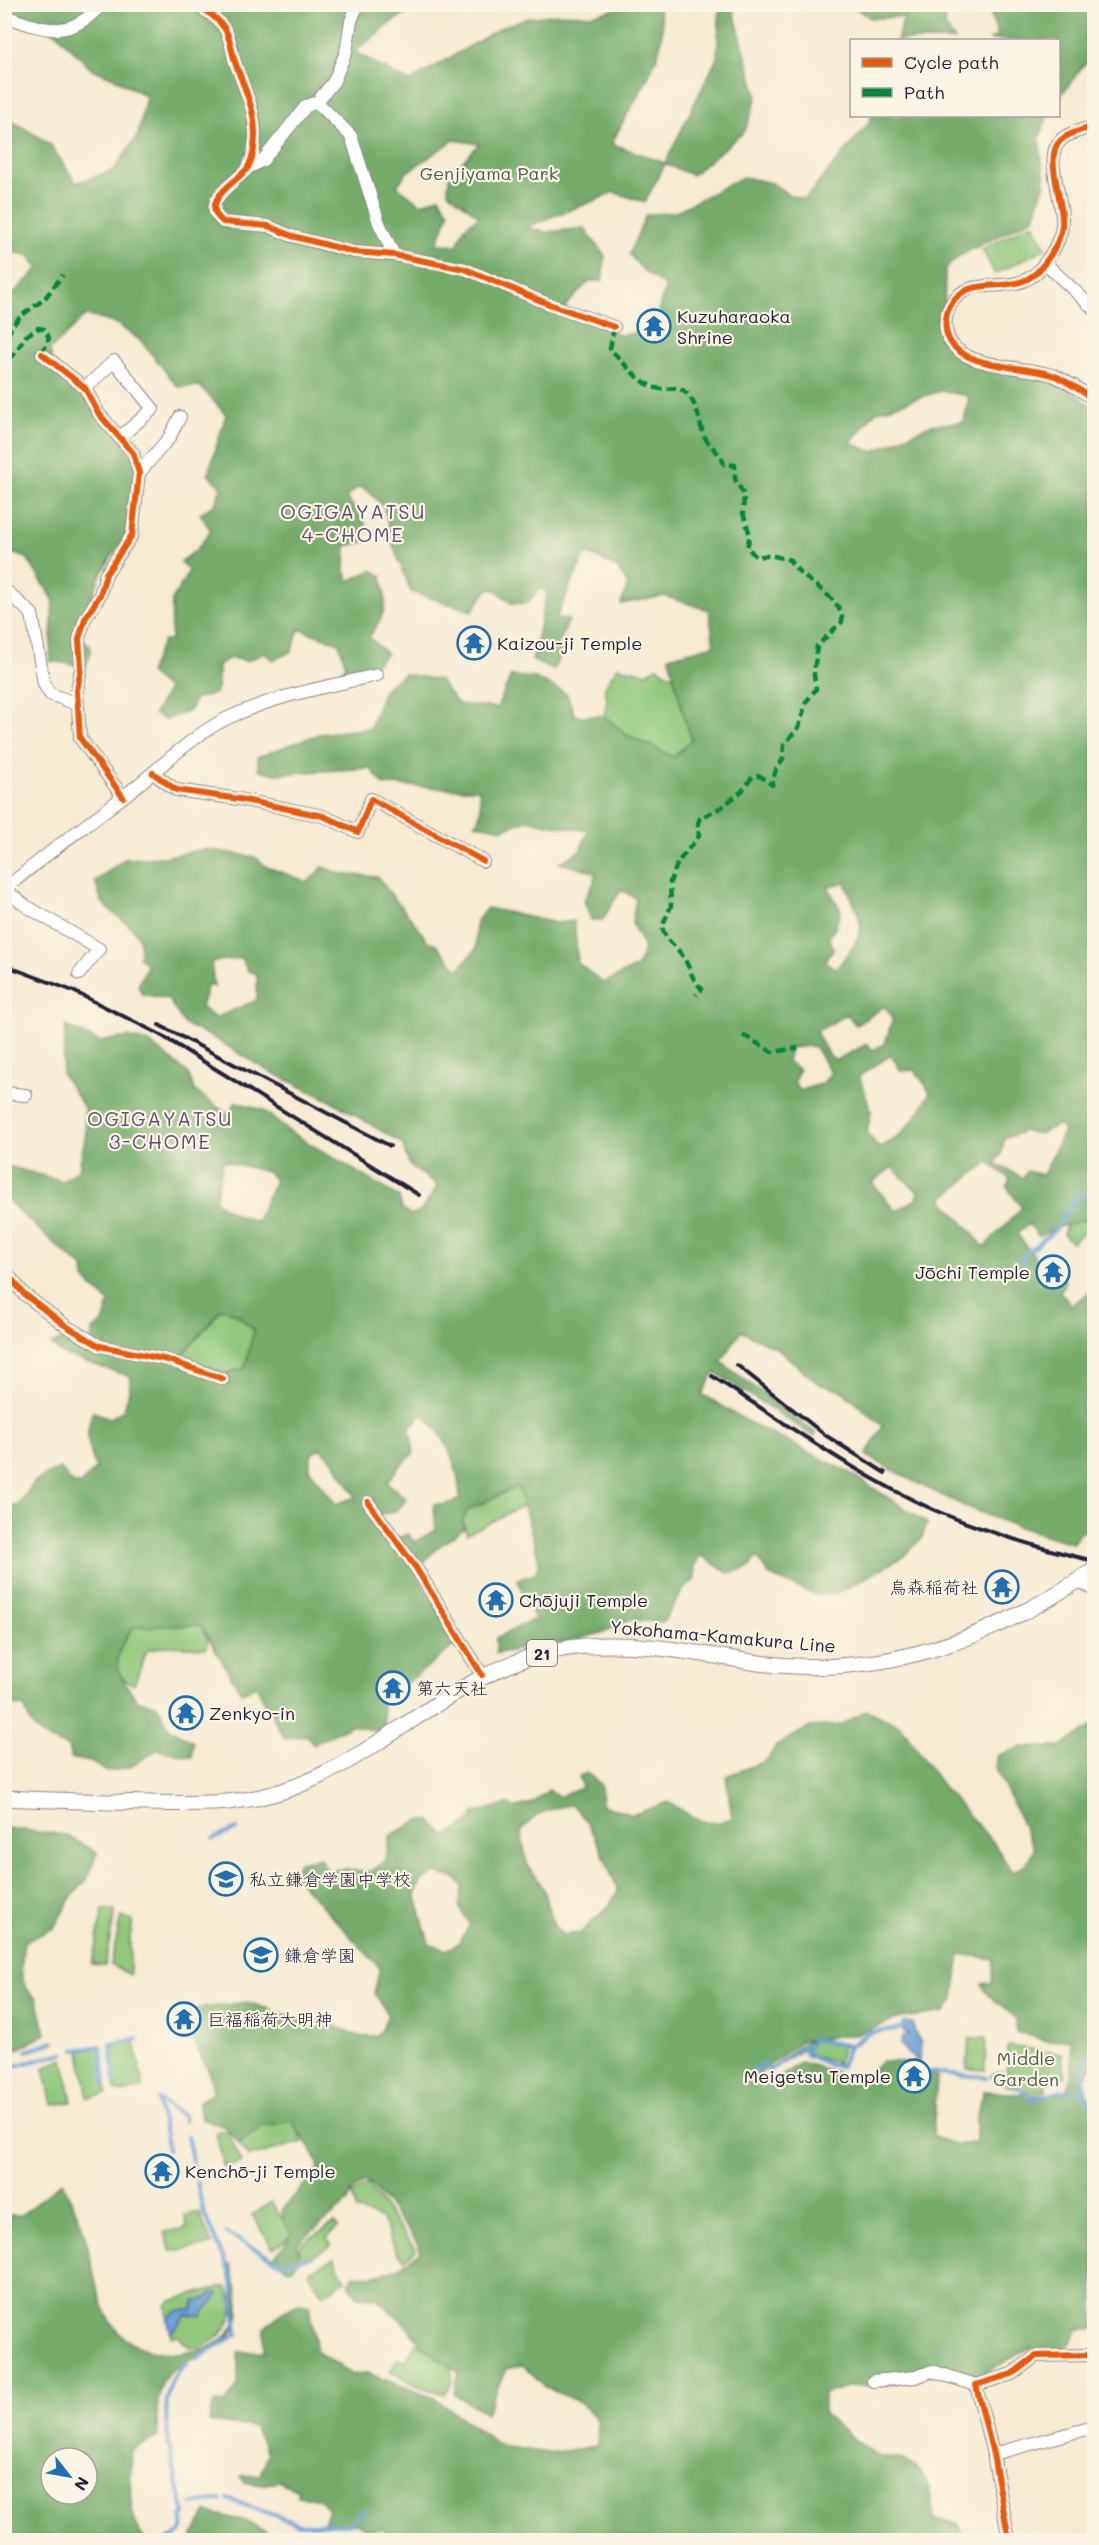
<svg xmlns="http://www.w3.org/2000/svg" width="1099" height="2545" font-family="Mali,'Klee One',sans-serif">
<rect width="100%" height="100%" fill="#fcf5e5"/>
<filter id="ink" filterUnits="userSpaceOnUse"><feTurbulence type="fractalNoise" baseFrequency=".0167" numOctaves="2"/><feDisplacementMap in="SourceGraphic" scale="12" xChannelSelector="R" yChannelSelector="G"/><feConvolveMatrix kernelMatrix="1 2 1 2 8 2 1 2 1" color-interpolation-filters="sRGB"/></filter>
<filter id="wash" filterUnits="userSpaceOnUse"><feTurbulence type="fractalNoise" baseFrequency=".008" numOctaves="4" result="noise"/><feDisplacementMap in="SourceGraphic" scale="24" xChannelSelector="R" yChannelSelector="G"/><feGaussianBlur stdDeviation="1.35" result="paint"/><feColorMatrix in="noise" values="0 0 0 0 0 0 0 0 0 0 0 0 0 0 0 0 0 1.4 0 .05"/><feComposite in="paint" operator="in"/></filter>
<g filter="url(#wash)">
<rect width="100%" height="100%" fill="#f6ead2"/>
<g fill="#91c87a" stroke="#5a755a" stroke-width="1.5">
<path d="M1033,223l13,25 -51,26 -13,-25z"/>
<path d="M617,667l30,6 10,-6 24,14 4,40 7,18 -18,18 -47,-22 -23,-19 3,-17 -3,-11z"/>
<path d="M1094,1200v24l-22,18 -9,-8 7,-18z"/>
<path d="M221,1309l15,5 18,16 -9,38 -21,6 -42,-18z"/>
<path d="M518,1486l6,19 -57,29 -5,-13 6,-11z"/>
<path d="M201,1625l7,16 -2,7 -40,-2 -19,4 -13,35 -15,-9 -2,-26 16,-23z"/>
<path d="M103,1909l12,2 -10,54 -13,-1z"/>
<path d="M121,1917l12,3 -3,18v37l-19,-10z"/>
<path d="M969,2038h17l-1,32 -18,-1z"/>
<path d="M812,2039l31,7 -5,17 -22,-6 -14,-7 -28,16 24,-20z"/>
<path d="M133,2041l2,1 8,46 -21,4 -7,-2 -4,-42 5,-4z"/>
<path d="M1008,2046l36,5 2,40 -17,1 -23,-7z"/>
<path d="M100,2047l7,47 -19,4 -8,-47z"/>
<path d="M1048,2052l14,1 3,23 -17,6z"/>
<path d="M63,2059l9,43 -20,3 -8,-37z"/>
<path d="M292,2121l11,21 -55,15 -9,-14 23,-17z"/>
<path d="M227,2130l14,32 -17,6 -8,-35z"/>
<path d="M368,2185l48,65 -11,10 -8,-7 -15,-34 -26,-9 -4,-17z"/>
<path d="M271,2202l22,33 -20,13 -21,-33z"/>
<path d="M199,2212l13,33 -41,6 -7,-19 22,-4 -1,-13z"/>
<path d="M334,2223l4,4 -11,11 4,8 -26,13 -6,-7 2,-8z"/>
<path d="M334,2258l11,22 -22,15 -15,-23z"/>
<path d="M219,2287h7c20,26 -7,61 -36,61l-12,-12 -7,1 -5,-32 5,-4z"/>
<path d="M416,2343l34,20 3,18 -8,13 -27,-8 -28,-15 7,-12 8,3z"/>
</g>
<g fill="#74ac6a" stroke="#4b6752" stroke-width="1.5" fill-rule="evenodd">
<path d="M5,5h415l-27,16 -38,31 54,30 93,-55 25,-9 31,-4 33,1 42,-10h24c21,46 -28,97 -45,139l53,19 52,-105 3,-53h12l25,91 -12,35 -53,44 -27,-11 -20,38 -32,-10c-28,15 -58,21 -87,36l21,4 37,-4 21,28 -3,25h-13l-25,27 56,27 14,-2 7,-6 18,-1 1,-22 6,-17 -22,-16 -15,-17 17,-39 29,-3 68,-35 29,6 17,12 16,4 64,-76 2,-7h177l-9,23 6,43 -11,36 -75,38 -14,13 -1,70c32,38 41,24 83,35 26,6 46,18 67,33v814l-3,-3 -33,9 -19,9 -10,-12 -12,10 25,32 10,-3 14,19 -6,10 11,13 23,-16v113l-6,-4 -5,6 5,22 6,7v15l-4,3 4,7v67l-15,8 -6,10c-81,-21 -135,-47 -207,-88l17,-29 -41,-35 -23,-7 -41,-35 -37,-18 -20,31 95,71 -2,4 -99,-65 -13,22 46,28 102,51 77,50 -5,15 -19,19 -67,37 -20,1 -46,-19 -13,-19 -9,11 -20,5 -28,-18 -5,10v15l-12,10 -20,32 -33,-2 -29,13 -36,9 -69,11v-15l39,-19 -18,-40 19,-5 3,-14 -21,-74 -50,24 -6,11 3,7 -28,20 -13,14 -7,13 40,68 -21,18 -54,40 2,25 -8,5 -25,-6 -37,19 -8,-9 -21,4 -29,-53 -15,7 -40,-68 -68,2c-23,34 -19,42 5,74l19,4 13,24 23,13 -1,15 -35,-7 -27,17 -23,5 -16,-10 -20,-4 -3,-11c-24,-9 -37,-14 -43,-40l-20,-3v-197l13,-1 17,-25 25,-13 13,16h7l17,-16c-10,-18 -12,-37 -4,-56l18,6 13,-8 6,-22 1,-11 -69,-23 -11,-10 18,-8 21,15 2,-20 12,-10 5,-19 -25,-23v-11l-25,-20 -53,-49 -1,-34 57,16 17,-12 7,-36 -2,-26 -22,-33 4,-48 34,16 27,-5 21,5 40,31 7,18 33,23 8,-12 27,8 24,20 112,67 3,12 9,6 9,-3 18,-26 -29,-21 -7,-22 -69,-41 -68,-33 -51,-31 -29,-13 -17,-26 -26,-5 -4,-8 9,-21 -8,-8c8,-29 -20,-35 -36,-54 -4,-6 -6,-15 -8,-22l30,-22 39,-2 40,-8 51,8 12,10 41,15 15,-15 17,7 38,3c15,23 35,40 49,64l9,3 22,26 18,-21v-27l11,-14 69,15 18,-2 4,42 25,20 35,-17 6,-18 -12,-25 4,-25 -15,-8 -19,30h-11l-7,-20 10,-17 1,-11 -36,-9 21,-12 8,-20 -61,-11 -24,9 -27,-5 5,-13 -2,-22c-32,1 -63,-4 -95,-4l-14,-17 -94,6 -17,-4 -2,-13 62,-23 51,-6 14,-39 20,-15 35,6 19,24 39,4 14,-32 24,2 32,16 8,22h29l23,19 47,22 18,-18 -7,-18 -16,-64 45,-12 -5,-35 -45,-14 -43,8 7,-20 -11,-16 -27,-14 -6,2 -28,62 13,2 -13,29 8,1 -11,20 -21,-10 15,-68 -7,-3 -14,15 -15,-1 -15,-13 -8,-1 -16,22 -61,-19 -18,-47 -9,-38 -16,-16 -9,-4 -13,10 20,28 -2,17 -18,4 -1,25 4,10 23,-11 10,6c0,9 4,17 3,24 0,15 -8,25 -16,37l18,17 -23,19 -47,13 -5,-6 26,-7 8,-6 -7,-24 -40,-14 -7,22 -18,9 -10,-7 -17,8 -17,-3 -12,7v19l-3,10 -20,5 -5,11 -24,10 -12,-6 14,-25 -19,-16 14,-32 8,-1 1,-40 17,-29 -8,-9 16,-13 14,-18 -11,-18 15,-8 6,-18 -13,-13 18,-59 -26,-29 -22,1 -37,-46 -24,-17 -31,-9 -36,35 2,10 66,72 23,43 -13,56 -27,43 -24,61 13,10 1,7 -5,14 -36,-5 3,-62 -26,-41 -15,-5 -8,-10 1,-241 34,-34 -11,-13 -19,-3 -4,2v-138l45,28 26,39 38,-13 24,-35 8,-39 -32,-18 -24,-10 -34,-35 -51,-22zM454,140l25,4 -30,33 -1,15 31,24 -14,11 -8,18 -20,-1 12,-32 -10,-15 -18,7 -24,-18 9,-13zM940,391l29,5 -5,26 -34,3 -57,27 -23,-9 25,-31zM845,883c20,46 24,45 -9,86l-10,-7v-4l8,-9 -5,-12 6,-9 6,-17 -13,-25zM241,958l7,13 9,3v26l-42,18 -14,-11 7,-23 6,3 -3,-25zM885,1006l8,12 -8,26 -12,6 -6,-6 -31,16 -8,-6 -12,-22 31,-18 9,11zM809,1046l6,1 16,26 -8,10 -23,8 -6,-9 5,-12 -12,-9 3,-13zM891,1055l10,16 14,-1 15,22c-13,25 -26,45 -51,56l-12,-15 4,-22 -12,-35zM1059,1124l5,7 -21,44 -16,-4 -4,7 -28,-15 7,-11 2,-13 20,-8 16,3zM223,1161l45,11 7,8 -18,41 -21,-6 -21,-14zM988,1162l22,17 -3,8 15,21 -38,39 -42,-48zM892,1167l27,26 -2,6 -21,12 -24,-28zM221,1309l15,5 18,16 -9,38 -21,6 -42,-18zM422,1414c25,21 37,54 38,85l-16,6 -10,-1 2,26 -22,12 -6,-8 -17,7 -17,-27c15,0 25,-1 32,-15l-19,-17 11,-14 16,-15 -4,-26zM321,1448l14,15 21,34 -20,7 -27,-35 3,-16z"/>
<path d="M852,5h95l-2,21 10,14h-58l7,-23 -34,1z"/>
<path d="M988,5h106v62l-9,-4 -26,35 -1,-58h-69l9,-4z"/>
<path d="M867,1710l34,16 42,61 50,55 19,30 14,-7 8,-16 -39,-82 3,-12 24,-8h38l34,-22v339l-10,15 3,16 7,9v225h-16l-9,15 -9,6 -33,-1 -45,26 -31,-5 -54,13 -50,4 -23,7v20c13,11 42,37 56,43 6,2 13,0 19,2 30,9 32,33 35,60l24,4 5,17h-576l-2,-11 -16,1 -12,-7 -35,2 7,-16 -8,-9 -23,-4 1,-6 -21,-9 -16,4 -18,-3 -3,-6 20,-1 7,-22 -14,-26 -45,-5 5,-19 11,1 13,-19v-33l26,-1v-23l17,-15 19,-10 9,2 8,47 36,22 14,-1 67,25 67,48 47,7 49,-7 1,-25c-20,-25 -26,-20 -52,-34 -9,-5 -16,-16 -25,-22l-15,4 -20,44 -32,-19 5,-21 -36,-26 -18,-23 -29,-26c-14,-1 -22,0 -27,-15l5,-8c25,4 48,-7 67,-24l-8,-15 -41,-50 -7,-4 -13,8 -4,12 -50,41 1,15 -5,10 -5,1 -17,-10 20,-24 -9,-15 -1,-10 37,-42c-4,-18 -18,-30 -27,-47l-30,5 -23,17 -14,-16 -24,-8 -2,-17 14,-11 -4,-19 -19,-39 6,-24 51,-7 62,20 15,-1 34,15h19l5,-6 6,-16 -14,-21 6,-25 -77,-83 -9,-12 5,-11 22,-4 5,12 20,-1 23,3 17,-12 4,-24 29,-16 12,1 15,16 26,-17 2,-7 34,-9 6,4 18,-5 17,-13 10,7 23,-9 -3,-12 8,-3 14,12 1,20 30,10 36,-13c23,13 37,28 64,16l-6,-42 40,-15 11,-16 33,-18 31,-2zM571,1805c18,9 38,65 47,85 -12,26 -21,23 -37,43l-18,2 -9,-9 -10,-37 -17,-25 -6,-32c13,-19 28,-24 50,-27zM435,1873l20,5 8,8 -4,20 11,18 -10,18 -13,8 -18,-7 -14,-49 8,-15zM960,1954l34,5 -2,24 -10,1 7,11 27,23v14l32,9 23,-2 1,34 -5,20 -37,2 -46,-4 -8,27v24c-13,5 -32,0 -43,-6l4,-59 -25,-14 -30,-2 -21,18 -61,-17 -22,17 -13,4 -6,-9 41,-33 59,-7 37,-15 49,-7 9,-14z"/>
<path d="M5,1828l61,7 31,18 -12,29 -15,17 -16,29 -30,14c-3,21 -7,44 13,57l9,35 -31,17 -10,2z"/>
<path d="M62,2182c8,16 17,33 22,50 10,33 11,80 40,106 25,23 103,21 112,-19 3,-16 -4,-34 -8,-49l2,-5c15,48 16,71 -34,93 -11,5 -23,9 -31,20 -9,14 -9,43 -7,59l-26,13c-1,32 -7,65 13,90h-140v-325h16zM51,2458h36v36h-36z"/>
<path d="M206,2512c23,5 53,10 69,28h-82v-5z"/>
</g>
<g fill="#6ba1d8" stroke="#46628a" stroke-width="1.5">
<path d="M904,2022l9,1 2,10 6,9 -2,20 -12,-9 -6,-9 2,-8 6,-2 -6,-3z"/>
<path d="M214,2292l4,1c-1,11 -14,13 -16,24l-16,-2 -15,19 -4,-15c8,-9 14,-10 25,-9l2,-9 13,-3z"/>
</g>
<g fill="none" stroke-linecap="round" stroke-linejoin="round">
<g stroke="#6ba1d8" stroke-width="4">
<path d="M1024,1265l-2,-8 34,-28 10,-18 13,-14 15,-7"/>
<path d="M213,1839l24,-10"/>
<path d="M808,2047l4,-8 37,7"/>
<path d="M75,2050l26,-4 4,37"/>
<path d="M27,2051l27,-9"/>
<path d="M1094,2051l-5,2c-9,21 -8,38 5,57"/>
<path d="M4,2069l60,-16"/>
<path d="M926,2072l60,5"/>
<path d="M992,2076l9,-3 31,26c19,-1 34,-16 53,-4"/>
<path d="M115,2081l-4,-37 26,-5"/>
<path d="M751,2081l4,-11 8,-6 6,7 34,-25 5,1 -3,7 25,11 11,1 8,-20c8,-3 13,-10 21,-13 12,-4 22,0 34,-7"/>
<path d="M158,2100l10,50"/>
<path d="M159,2100l24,16 1,5"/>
<path d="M187,2136l9,42"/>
<path d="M197,2182l6,29 29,66 5,57 -40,24"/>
<path d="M226,2233l54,30 32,-6"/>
<path d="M228,2499l71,25h48l18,-14"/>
<path d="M192,2504l30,-4"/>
<path d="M167,2540c14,-6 17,-8 15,-23l3,-3c-8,-36 -39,-126 2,-150"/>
</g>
</g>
</g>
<g filter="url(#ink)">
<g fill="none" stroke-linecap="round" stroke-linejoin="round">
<defs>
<g id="minor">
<path d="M195,4c11,7 25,15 31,27 5,10 6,22 9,31 10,29 24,54 19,85 0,6 -4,17 -7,22 -12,14 -49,33 -24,53l45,4 24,10 62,16 40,3 71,14 81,34 68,24"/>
<path d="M4,16c41,14 65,25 98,-12"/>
<path d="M317,102l34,34 28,87 15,32"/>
<path d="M1094,126c-10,4 -25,6 -33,14 -20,17 7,67 0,92 -3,11 -10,23 -17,32 -5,7 -13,14 -21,17 -26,10 -58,-4 -73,25 -5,9 -6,22 -2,31 12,33 79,28 107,39 14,6 27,16 39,23"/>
<path d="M248,168l15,-8 43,-54 11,-4 17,-21 12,-29 5,-31 7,-17"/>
<path d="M1045,263l49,46"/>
<path d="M42,354l43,34 14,26 34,39 6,20 -7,62 -26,39 -6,21 -15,24 -6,20 2,29 -4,23 3,47 43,59"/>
<path d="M85,388l29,-27 39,48 -32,27"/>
<path d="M139,473l30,-35 11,-21"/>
<path d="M4,589l28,25 12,70 6,10 27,10"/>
<path d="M153,773l23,17 63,9 84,17 35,16 13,-33 112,62"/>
<path d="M4,890c42,-37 86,-67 129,-101 29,-23 55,-49 87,-67 47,-25 106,-35 157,-47"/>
<path d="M5,890l21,16 73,43 -20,25"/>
<path d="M4,1093l22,2"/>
<path d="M4,1270l20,24 42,32 34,20 68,14 55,19"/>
<path d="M368,1502l48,66 66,107"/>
<path d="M1078,1581l16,8"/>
<path d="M873,2381l43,-4 16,-6 44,14"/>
<path d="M993,2454l101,-27"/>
<path d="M1009,2540l-16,-86 -17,-69 36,-11 24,-18 58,-1"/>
</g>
<path id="major" d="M4,1798c49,2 97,4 145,5 54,1 96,3 148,-17 91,-36 162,-116 260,-136 65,-13 130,2 195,12 127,19 239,-22 342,-92"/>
</defs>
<use href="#minor" stroke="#8c8686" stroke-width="14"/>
<use href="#major" stroke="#8c8686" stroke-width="17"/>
<use href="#minor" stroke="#fff" stroke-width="12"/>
<use href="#major" stroke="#fff" stroke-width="15"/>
<g stroke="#22223b" stroke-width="4">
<path d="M4,965l69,26 86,43 260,161"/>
<path d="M159,1025l231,121"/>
<path d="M737,1365l88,70 60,38"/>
<path d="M712,1376c72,46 144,99 222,134 52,22 105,38 160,51"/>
</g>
<g stroke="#00873e" stroke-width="4.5" stroke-dasharray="9 4.5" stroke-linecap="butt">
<path d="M614,327l-4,22c15,14 26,32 46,39 13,4 22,-6 33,8 12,16 9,29 17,43 5,9 15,14 18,25l11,1v14l9,16 -1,18 7,22 -3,12 9,10 14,-2 20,5c9,20 55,37 52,62 -10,8 -16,16 -25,24l-3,29 2,14 -10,13 -7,25 -15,18 -1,14 -7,10 -4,16 -12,-9h-7l-11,15 -20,16 -22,11 -2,5 1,13 -21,26 -8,20 1,24 -9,21c4,16 13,17 20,28 9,13 8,23 20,34l-6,6"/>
<path d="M42,354l7,-16 -5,-9 -6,-1 -12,8 -13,20 -6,-7c-2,-29 20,-35 38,-51 6,-7 12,-16 18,-23"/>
<path d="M743,1035l29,17 26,-4"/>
</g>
<defs>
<g id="cycleway">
<path d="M195,4c11,7 25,15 31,27 5,10 6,22 9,31 10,29 24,54 19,85 0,6 -4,17 -7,22 -12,14 -49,33 -24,53l45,4 24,10 62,16 40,3 71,14 81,34 68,24"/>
<path d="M1094,126c-10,4 -25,6 -33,14 -20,17 7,67 0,92 -3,11 -10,23 -17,32 -5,7 -13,14 -21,17 -26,10 -58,-4 -73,25 -5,9 -6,22 -2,31 12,33 79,28 107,39 14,6 27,16 39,23"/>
<path d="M42,354l43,34 14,26 34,39 6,20 -7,62 -26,39 -6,21 -15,24 -6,20 2,29 -4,23 3,47 43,59"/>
<path d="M153,773l23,17 63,9 84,17 35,16 13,-33 112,62"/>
<path d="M4,1270l20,24 42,32 34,20 68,14 55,19"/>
<path d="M368,1502l48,66 66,107"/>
<path d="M1009,2540l-16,-86 -17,-69 36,-11 24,-18 58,-1"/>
</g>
</defs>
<use href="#cycleway" stroke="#fcf5e5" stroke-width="10"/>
<use href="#cycleway" stroke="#e8590c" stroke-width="6"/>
</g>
</g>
<defs>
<symbol id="temple-ring" viewBox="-11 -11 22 22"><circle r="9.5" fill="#fcf5e5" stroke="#1f6fb2" stroke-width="1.5"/><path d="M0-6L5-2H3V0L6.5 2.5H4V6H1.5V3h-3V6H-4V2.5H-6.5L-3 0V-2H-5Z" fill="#1f6fb2"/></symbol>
<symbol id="school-ring" viewBox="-11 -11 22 22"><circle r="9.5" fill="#fcf5e5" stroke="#1f6fb2" stroke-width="1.5"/><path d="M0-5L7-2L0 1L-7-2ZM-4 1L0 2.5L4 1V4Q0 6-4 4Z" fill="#1f6fb2"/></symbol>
</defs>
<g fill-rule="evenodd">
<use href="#temple-ring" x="635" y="307" width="38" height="38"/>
<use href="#temple-ring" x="455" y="624" width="38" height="38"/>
<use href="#temple-ring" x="1034" y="1253" width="38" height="38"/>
<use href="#temple-ring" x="983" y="1568" width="38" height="38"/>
<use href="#temple-ring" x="477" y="1581" width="38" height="38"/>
<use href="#temple-ring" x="374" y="1669" width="38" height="38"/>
<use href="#temple-ring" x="167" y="1694" width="38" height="38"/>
<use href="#school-ring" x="207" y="1860" width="38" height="38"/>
<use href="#school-ring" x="242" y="1936" width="38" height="38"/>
<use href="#temple-ring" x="165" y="2000" width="38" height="38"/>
<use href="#temple-ring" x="895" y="2057" width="38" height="38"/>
<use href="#temple-ring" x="143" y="2152" width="38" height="38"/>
</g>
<g text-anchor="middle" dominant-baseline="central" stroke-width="4.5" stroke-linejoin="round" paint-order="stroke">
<rect fill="#fcf5e5" stroke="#63616e" stroke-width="1.5" x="527" y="1640" width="30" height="26" rx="4.5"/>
<g font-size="16" font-weight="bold" fill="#22223b">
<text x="542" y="1653">21</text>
</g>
<g font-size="18" fill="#495c51" stroke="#fcf5e5">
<text x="489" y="173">Genjiyama Park</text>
<text x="1026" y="2058">Middle<tspan x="1026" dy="21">Garden</tspan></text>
</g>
<g font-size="18" fill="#22223b" stroke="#fcf5e5" text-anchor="start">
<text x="677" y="316">Kuzuharaoka<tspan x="677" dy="21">Shrine</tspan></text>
<text x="497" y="643">Kaizou-ji Temple</text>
<text x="1030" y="1272" text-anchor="end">Jōchi Temple</text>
<text x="979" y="1587" text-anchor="end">烏森稲荷社</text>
<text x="519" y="1600">Chōjuji Temple</text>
<text x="416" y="1688">第六天社</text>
<text x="209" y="1713">Zenkyo-in</text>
<text x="249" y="1879">私立鎌倉学園中学校</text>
<text x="284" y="1955">鎌倉学園</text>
<text x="207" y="2019">巨福稲荷大明神</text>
<text x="891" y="2076" text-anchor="end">Meigetsu Temple</text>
<text x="185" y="2171">Kenchō-ji Temple</text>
</g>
<g font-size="18" fill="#22223b" stroke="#fcf5e5">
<text transform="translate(723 1636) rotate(5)">Yokohama-Kamakura Line</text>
</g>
<g font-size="20" letter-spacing="1.5" fill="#644e71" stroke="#fcf5e5">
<text x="353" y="511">OGIGAYATSU<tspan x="353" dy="23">4-CHOME</tspan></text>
<text x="160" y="1118">OGIGAYATSU<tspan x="160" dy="23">3-CHOME</tspan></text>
</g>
</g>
<rect width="1099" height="2545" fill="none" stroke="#fcf5e5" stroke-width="24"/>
<rect x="850" y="39" width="210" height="78" fill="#fcf5e5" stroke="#a5a1a1" stroke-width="1.5"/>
<rect x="862" y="58" width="30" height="9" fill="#e8590c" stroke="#a5a1a1" stroke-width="1.5"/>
<text x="904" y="69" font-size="18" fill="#22223b">Cycle path</text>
<rect x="862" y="88" width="30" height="9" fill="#00873e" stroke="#a5a1a1" stroke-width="1.5"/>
<text x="904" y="99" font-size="18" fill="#22223b">Path</text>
<g transform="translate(69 2476) rotate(121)"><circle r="28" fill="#fcf5e5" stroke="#a5a1a1" stroke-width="1.5"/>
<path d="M0-4.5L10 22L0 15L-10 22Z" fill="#1f6fb2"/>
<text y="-9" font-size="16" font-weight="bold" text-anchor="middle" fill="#22223b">N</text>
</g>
</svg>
